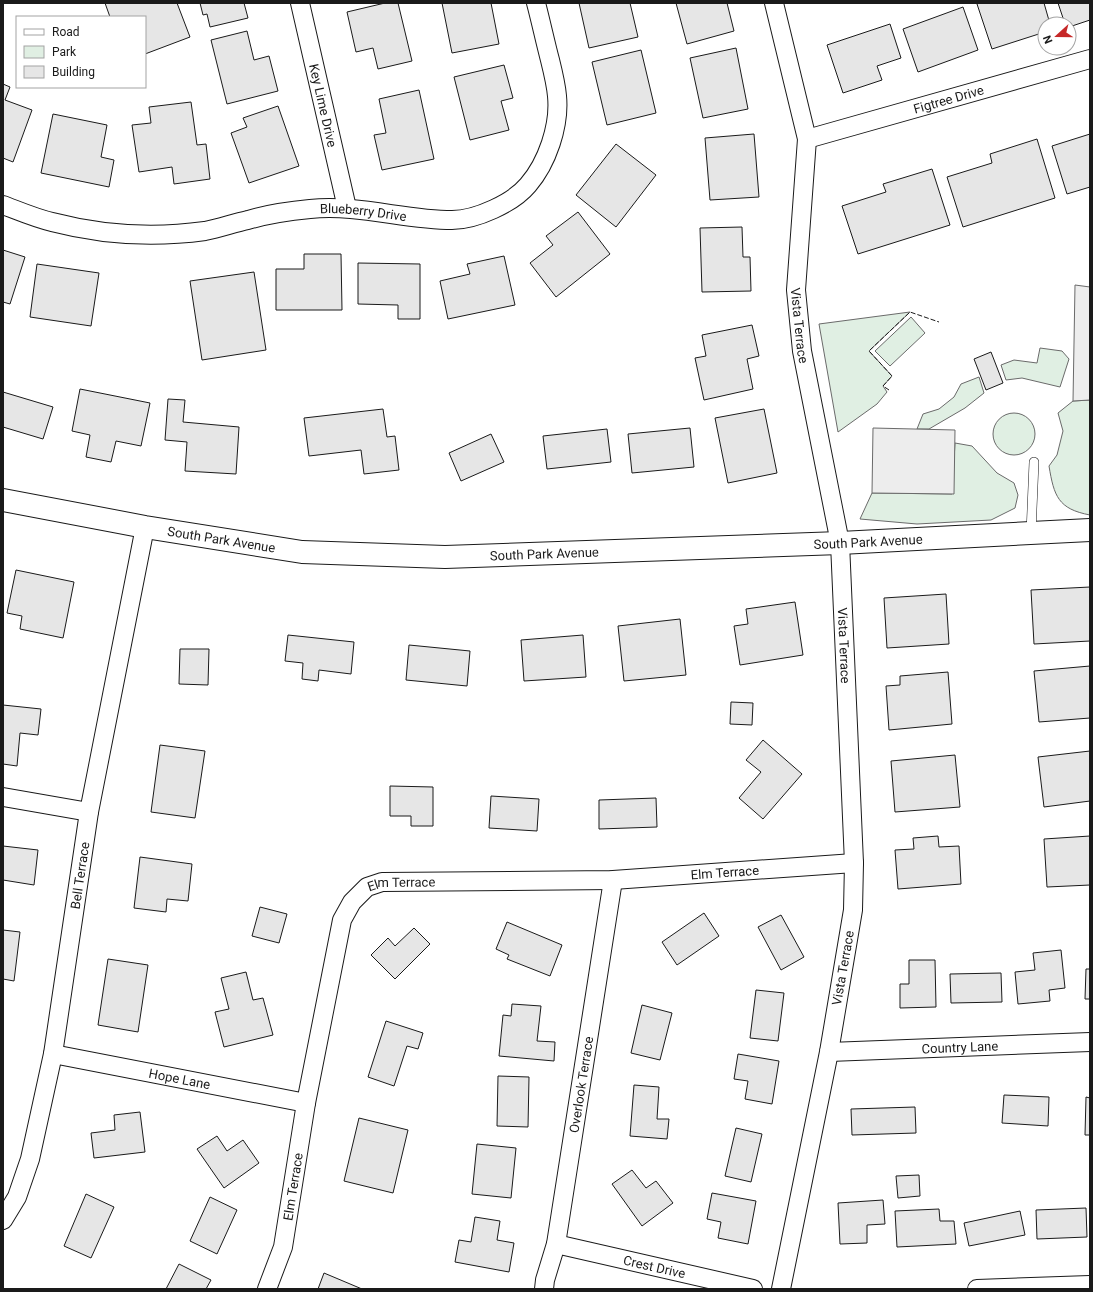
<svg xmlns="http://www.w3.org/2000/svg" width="1093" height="1292" font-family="Roboto,sans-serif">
<rect width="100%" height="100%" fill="#fff"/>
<g fill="#e0efe3" stroke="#6a6a6a">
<path d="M910,312l-41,39 23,25 -9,10 4,6 -10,12 -39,28 -19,-108z"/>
<path d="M911,317l14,16 -35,33 -15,-15z"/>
<path d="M1040,348l22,3 7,8 -9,28 -38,-9 -16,2 -5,-15 13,-5 23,3z"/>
<path d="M979,377l5,16 -19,15 -36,21h-12l6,-15 16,-5 15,-12 7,-13z"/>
<path d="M1090,400v115c-32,-6 -36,-19 -41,-49l8,-11 6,-24 -5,-18 15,-12z"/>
<circle cx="1014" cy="434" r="21"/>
<path d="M955,443l17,3 25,27 17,10 4,12 -3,13 -24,12 -74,4 -57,-5 12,-26 80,1z"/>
</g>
<g fill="#ededed" stroke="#6a6a6a">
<path d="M1075,285l15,2v113l-17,1z"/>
<path d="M873,428l82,2 -1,64 -82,-1z"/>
</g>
<g fill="#e6e6e6" stroke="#1a1a1a">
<path d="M105,3h72l13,34 -45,17v-37h-35z"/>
<path d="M200,3h44l4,15 -38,9 -3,-13 -4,1z"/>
<path d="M385,3h13l14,58 -34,8 -5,-21 -17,4 -9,-40z"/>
<path d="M442,3h49l8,41 -47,9z"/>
<path d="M579,3h51l8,34 -49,11z"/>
<path d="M676,3h51l7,28 -47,13z"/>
<path d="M979,3h65l6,21h-5v8l-53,17 -15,-45z"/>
<path d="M1058,3h32v17l-21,7v-3h-4z"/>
<path d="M963,7l15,43 -60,22 -15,-43z"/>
<path d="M890,24l11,34 -24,8 5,14 -39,13 -16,-48z"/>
<path d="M247,31l7,29 15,-4 9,35 -51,13 -16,-64z"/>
<path d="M736,48l12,61 -45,9 -13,-60z"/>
<path d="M641,50l15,63 -49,12 -15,-63z"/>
<path d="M504,65l9,33 -12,3 8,29 -39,10 -16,-63z"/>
<path d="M3,84l7,3 -5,13 27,10 -19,52 -10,-4z"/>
<path d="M419,90l15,69 -52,11 -8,-35 12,-2 -7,-34z"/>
<path d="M191,102l6,43 9,-1 4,35 -36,5 -2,-17 -33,5 -7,-47 19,-2 -2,-16z"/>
<path d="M278,106l21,60 -50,17 -18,-50 16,-6 -4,-9z"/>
<path d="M53,114l54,11 -6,32 13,3 -5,27 -68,-14z"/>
<path d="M754,134l5,63 -49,3 -5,-62z"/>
<path d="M1090,134v53l-23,7 -15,-48z"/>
<path d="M1037,139l18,59 -92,29 -16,-50 45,-14 -2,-9z"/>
<path d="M616,144l40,31 -40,52 -40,-32z"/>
<path d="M932,169l18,56 -92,29 -16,-48 44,-14 -3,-8z"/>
<path d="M578,212l32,42 -54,43 -26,-34 23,-18 -7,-9z"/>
<path d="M742,227l1,30h7l1,34 -49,1 -2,-64z"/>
<path d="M3,250l22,7 -15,47 -7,-2z"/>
<path d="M304,254h37l1,56h-66v-41h28z"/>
<path d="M504,256l11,49 -67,14 -8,-38 30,-7 -3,-10z"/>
<path d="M358,263l62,1v55h-22v-14l-40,-1z"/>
<path d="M37,264l62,9 -8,53 -61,-9z"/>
<path d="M254,272l12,78 -64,10 -12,-79z"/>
<path d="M752,325l7,31 -12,3 6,30 -49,11 -9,-42 11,-2 -4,-21z"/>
<path d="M991,352l12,31 -17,7 -12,-31z"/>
<path d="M80,389l70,14 -9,43 -25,-5 -5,21 -25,-5 4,-22 -18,-4z"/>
<path d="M3,392l50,15 -10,32 -40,-12z"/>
<path d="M168,399l17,1 -2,22 56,5 -3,47 -51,-3 2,-29 -22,-2z"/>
<path d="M383,409l4,28 8,-1 4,34 -35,4 -3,-24 -52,6 -5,-38z"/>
<path d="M764,409l13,64 -49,10 -13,-65z"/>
<path d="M690,428l4,39 -62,6 -4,-39z"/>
<path d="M607,429l4,33 -64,7 -4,-33z"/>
<path d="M491,434l13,28 -43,19 -12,-28z"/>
<path d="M16,570l58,12 -11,56 -43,-9 2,-13 -15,-3z"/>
<path d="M1090,587v54l-56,3 -3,-54z"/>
<path d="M946,594l3,50 -62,4 -3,-50z"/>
<path d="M795,602l8,53 -63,10 -6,-39 14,-2 -2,-15z"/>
<path d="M680,619l6,56 -62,6 -6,-55z"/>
<path d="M288,635l66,7 -3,32 -32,-4 -1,11 -16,-2 1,-16 -18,-2z"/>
<path d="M583,635l3,42 -62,4 -3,-41z"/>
<path d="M409,645l61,6 -3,35 -61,-6z"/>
<path d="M180,649h29l-1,36 -29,-1z"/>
<path d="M1090,666v52l-51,4 -5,-51z"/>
<path d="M948,672l4,52 -63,6 -3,-44 14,-1v-9z"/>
<path d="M731,702l22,1 -1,22 -22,-1z"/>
<path d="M3,705l38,4 -3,26 -18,-2 -3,33 -14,-2z"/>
<path d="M763,740l39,34 -39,45 -24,-21 22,-26 -15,-12z"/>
<path d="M160,745l45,6 -10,67 -44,-6z"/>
<path d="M1090,751v50l-46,6 -6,-50z"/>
<path d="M955,755l5,52 -65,5 -4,-51z"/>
<path d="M390,786l43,1v39h-22v-10h-21z"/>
<path d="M491,796l48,3 -2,32 -48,-3z"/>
<path d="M656,798l1,29 -58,2v-29z"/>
<path d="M938,836l1,11 20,-1 2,38 -63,5 -3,-39 19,-1 -1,-11z"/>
<path d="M1090,836v49l-43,2 -3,-48z"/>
<path d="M3,846l35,4 -4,35 -31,-5z"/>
<path d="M140,857l52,7 -4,37 -21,-2 -1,13 -32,-4z"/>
<path d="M260,907l27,7 -8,29 -27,-7z"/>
<path d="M704,913l15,23 -42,29 -15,-23z"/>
<path d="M781,915l23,42 -23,13 -23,-43z"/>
<path d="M507,922l55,23 -12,31 -43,-17 2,-4 -13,-6z"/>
<path d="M414,928l16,16 -35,35 -24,-24 17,-17 7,8z"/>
<path d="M3,930l17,2 -6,49 -11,-2z"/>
<path d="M1061,950l4,38 -16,2 1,11 -32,3 -3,-32 20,-2 -2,-17z"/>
<path d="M108,959l40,6 -10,67 -40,-7z"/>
<path d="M909,960h26l1,47 -36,1v-24h9z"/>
<path d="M1086,969h4v30h-5z"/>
<path d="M246,972l7,28 10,-2 10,37 -49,12 -9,-35 14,-3 -8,-31z"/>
<path d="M1001,973l1,29 -51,1 -1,-29z"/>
<path d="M756,990l28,3 -6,48 -28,-3z"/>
<path d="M512,1004l29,2 -4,35 18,1 -1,19 -55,-5 4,-41 8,1z"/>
<path d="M642,1005l30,8 -12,47 -29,-7z"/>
<path d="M386,1021l37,12 -5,16 -11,-3 -13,40 -26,-9z"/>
<path d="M738,1054l41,7 -7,43 -27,-5 3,-18 -14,-2z"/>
<path d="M498,1076l31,1 -1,50 -31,-1z"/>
<path d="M634,1085l25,2 -2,32h12l-2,20 -37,-3z"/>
<path d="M1004,1095l45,2 -1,29 -46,-3z"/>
<path d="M1086,1097l4,1v37h-5z"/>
<path d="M915,1107l1,26 -64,2 -1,-26z"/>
<path d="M140,1112l5,40 -51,6 -3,-25 24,-3 -1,-15z"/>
<path d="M359,1118l49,12 -15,63 -49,-12z"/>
<path d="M736,1128l26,6 -11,48 -26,-6z"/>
<path d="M217,1136l10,15 16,-11 16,23 -35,25 -27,-39z"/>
<path d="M477,1144l39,4 -5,50 -39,-4z"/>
<path d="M632,1170l14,18 10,-7 17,22 -31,23 -30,-42z"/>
<path d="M919,1175l1,21 -22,2 -2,-22z"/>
<path d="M712,1193l44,8 -8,43 -30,-6 3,-16 -14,-3z"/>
<path d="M86,1194l28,13 -23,51 -27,-12z"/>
<path d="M210,1197l27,13 -20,44 -27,-13z"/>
<path d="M883,1200l2,24 -18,1v18l-27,1 -2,-41z"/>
<path d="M1086,1208l1,29 -50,2 -1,-29z"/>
<path d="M939,1209l1,12h14l2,23 -59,3 -2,-36z"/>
<path d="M1020,1211l5,24 -56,11 -5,-23z"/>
<path d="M475,1217l25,4 -3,19 17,3 -5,29 -54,-10 4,-22 12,2z"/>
<path d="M179,1264l32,16 -5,9h-40z"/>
<path d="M324,1273l38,16h-44z"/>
</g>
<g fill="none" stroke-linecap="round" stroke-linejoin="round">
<defs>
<path id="lane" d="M1031,533l3,-71"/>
<g id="street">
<path id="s1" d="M300,3l47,205"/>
<path id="s2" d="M774,3l33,136 -11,151 6,61 38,192 14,320 -1,47 -24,142 -48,237"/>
<path id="s3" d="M807,139l283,-80"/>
<path id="s4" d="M3,205c16,6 32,13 49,17 50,13 102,16 153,9 15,-3 29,-8 43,-11 20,-6 41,-9 62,-11 48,-5 95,11 142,11 24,0 61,-17 76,-35 19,-22 32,-59 29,-89 -1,-12 -4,-24 -7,-36 -5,-19 -9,-38 -14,-57"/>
<path d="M3,797l86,15"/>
<path id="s5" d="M829,1052l261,-10"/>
<path id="s6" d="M53,1054l253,49"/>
<path id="s7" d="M3,1220l14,-23 13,-38 23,-105 36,-242 56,-285"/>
<path id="s8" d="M556,1244l197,45"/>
<path id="s9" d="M267,1289l16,-42 23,-144 36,-183 10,-18 15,-15 15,-5 231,-2 241,-17"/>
<path id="s10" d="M544,1289l1,-9 11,-36 57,-364"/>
<path d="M977,1289l113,-4"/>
</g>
<g id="secondary">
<path id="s11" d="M3,500l142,27 157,25 143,5 395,-14 250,-13"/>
</g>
</defs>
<use href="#lane" stroke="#1a1a1a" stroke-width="10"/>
<use href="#street" stroke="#1a1a1a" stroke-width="20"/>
<use href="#secondary" stroke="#1a1a1a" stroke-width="24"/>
<use href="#lane" stroke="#fff" stroke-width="9"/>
<use href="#street" stroke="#fff" stroke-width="18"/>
<use href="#secondary" stroke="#fff" stroke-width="22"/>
<path stroke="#1a1a1a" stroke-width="1" stroke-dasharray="5 2" stroke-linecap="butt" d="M889,390l-6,-4 9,-10 -23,-25 41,-39 29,10"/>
</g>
<g text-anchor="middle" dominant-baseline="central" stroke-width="3" stroke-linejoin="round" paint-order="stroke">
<g font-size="13" fill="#1a1a1a" stroke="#fff">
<text stroke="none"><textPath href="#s3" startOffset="147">Figtree Drive</textPath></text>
<text stroke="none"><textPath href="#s1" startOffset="105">Key Lime Drive</textPath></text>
<text stroke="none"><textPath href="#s4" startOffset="367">Blueberry Drive</textPath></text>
<text stroke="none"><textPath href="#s2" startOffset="327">Vista Terrace</textPath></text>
<text stroke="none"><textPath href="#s11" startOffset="222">South Park Avenue</textPath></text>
<text stroke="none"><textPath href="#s11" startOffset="870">South Park Avenue</textPath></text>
<text stroke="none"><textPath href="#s11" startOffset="546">South Park Avenue</textPath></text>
<text stroke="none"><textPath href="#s2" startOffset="651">Vista Terrace</textPath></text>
<text stroke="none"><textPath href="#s9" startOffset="778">Elm Terrace</textPath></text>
<text stroke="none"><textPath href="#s7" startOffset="355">Bell Terrace</textPath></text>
<text stroke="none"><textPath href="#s9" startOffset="454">Elm Terrace</textPath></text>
<text transform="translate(843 968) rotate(-80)">Vista Terrace</text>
<text stroke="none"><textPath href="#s5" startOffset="131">Country Lane</textPath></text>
<text stroke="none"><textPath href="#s6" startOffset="129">Hope Lane</textPath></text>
<text stroke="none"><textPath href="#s10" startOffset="208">Overlook Terrace</textPath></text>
<text stroke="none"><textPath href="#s9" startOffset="106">Elm Terrace</textPath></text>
<text stroke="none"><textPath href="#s8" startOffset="101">Crest Drive</textPath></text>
</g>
</g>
<rect width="1093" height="1292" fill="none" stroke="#1a1a1a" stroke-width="8"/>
<rect x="16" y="16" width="130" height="72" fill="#ffffff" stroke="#a3a3a3"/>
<rect x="24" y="29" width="20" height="6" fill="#ffffff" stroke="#a3a3a3"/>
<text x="52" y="36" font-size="12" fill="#1a1a1a">Road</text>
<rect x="24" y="46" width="20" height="12" fill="#e0efe3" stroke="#a3a3a3"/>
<text x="52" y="56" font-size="12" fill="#1a1a1a">Park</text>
<rect x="24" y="66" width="20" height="12" fill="#e6e6e6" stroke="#a3a3a3"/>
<text x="52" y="76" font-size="12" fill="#1a1a1a">Building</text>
<g transform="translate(1057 36) rotate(249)"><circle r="19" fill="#ffffff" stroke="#a3a3a3"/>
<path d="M0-3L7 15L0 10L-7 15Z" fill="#c62828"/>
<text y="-6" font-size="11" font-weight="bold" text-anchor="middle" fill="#1a1a1a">N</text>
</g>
</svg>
